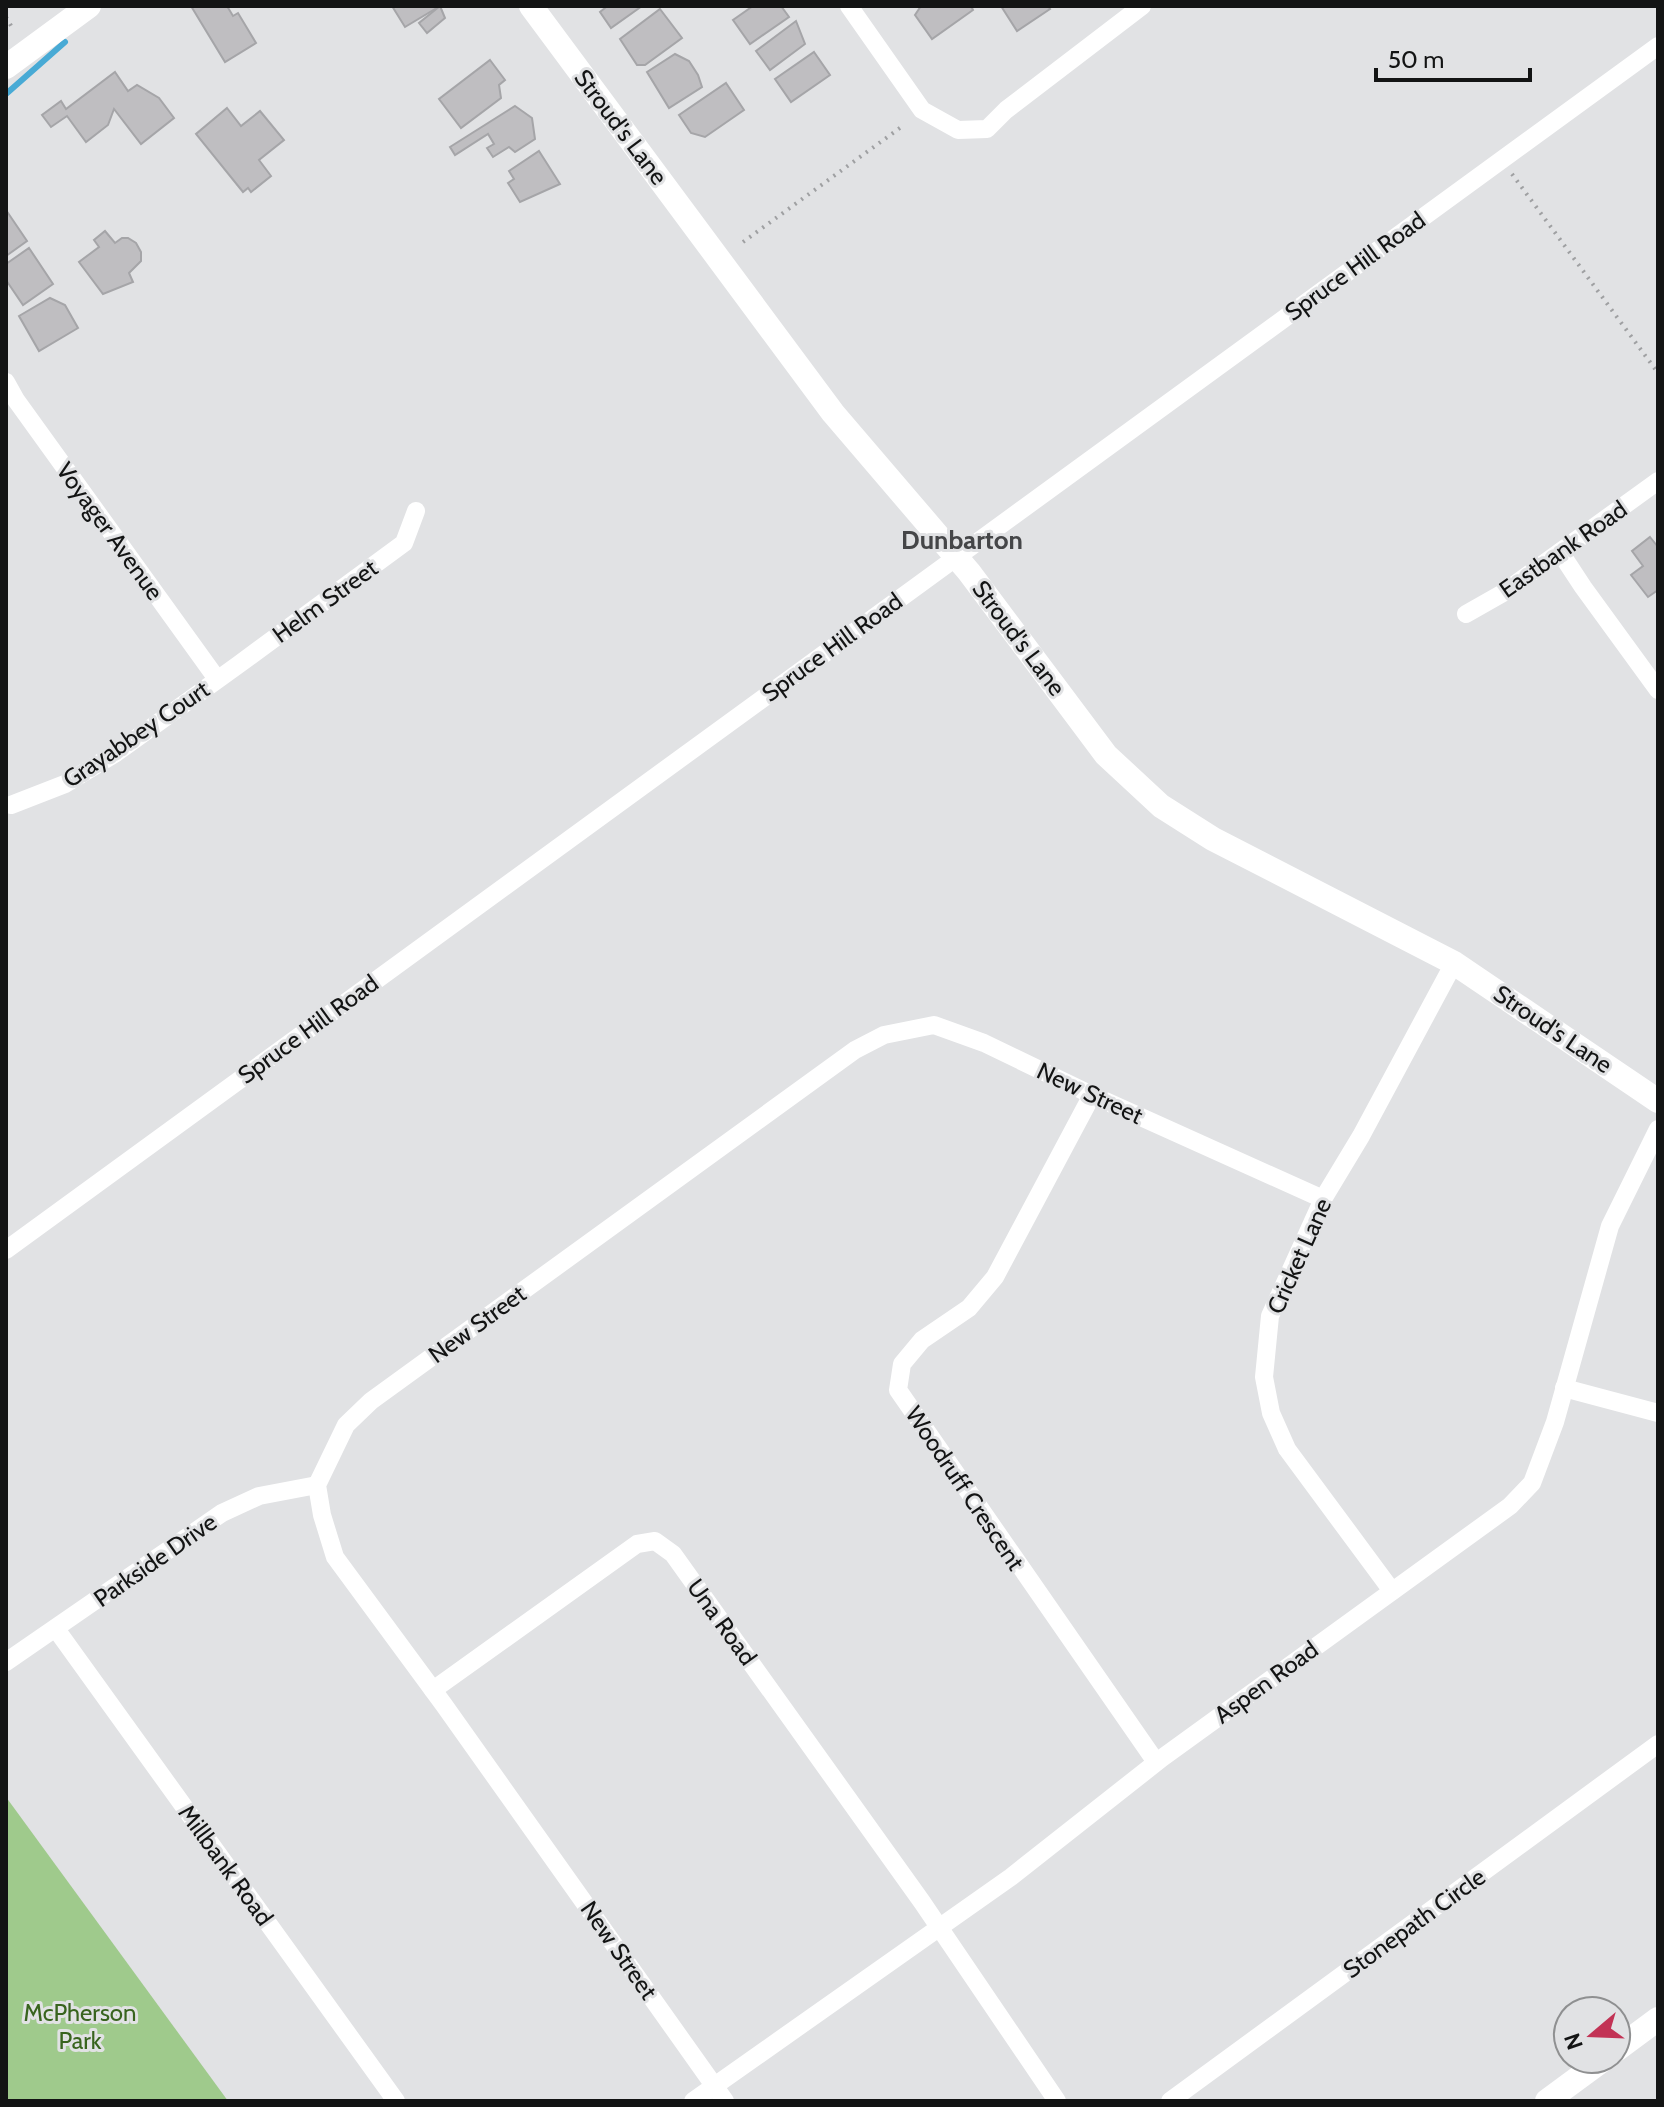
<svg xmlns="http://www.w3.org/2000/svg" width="1664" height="2107" font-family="Cabin,sans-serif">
<rect width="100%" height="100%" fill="#e1e2e4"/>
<path fill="#9fca8c" d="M6,1797l222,304h-222z"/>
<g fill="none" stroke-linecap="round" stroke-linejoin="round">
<path stroke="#48aad5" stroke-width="6" d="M6,94l59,-52"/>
</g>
<g fill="#bfbec1" stroke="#a5a5a8" stroke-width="2">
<path d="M191,6h36l6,10 5,-3 18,30 -31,19z"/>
<path d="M392,6h48l-35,21z"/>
<path d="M440,6l5,12 -18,15 -8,-10z"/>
<path d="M601,6h41l-31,22 -11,-16 5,-4z"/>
<path d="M753,6h28l8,11 -39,27 -17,-24z"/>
<path d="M921,6h50l2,4 -41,29 -17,-24z"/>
<path d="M1001,6h47l2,3 -33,22z"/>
<path d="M660,9l22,29 -37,27h-8l-17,-26z"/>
<path d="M796,21l9,23 -35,26 -14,-19z"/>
<path d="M814,52l16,23 -39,27 -16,-23z"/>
<path d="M675,54l14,7 9,14 4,12 -33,21 -22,-36z"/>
<path d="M490,60l15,20 -6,5 2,13 -40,30 -22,-29z"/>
<path d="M115,72l13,19 9,-6 22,13 15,20 -33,26 -27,-35 -6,16 -22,17 -19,-26 -16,11 -9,-12 19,-14 5,8z"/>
<path d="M726,83l18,27 -39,27 -14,-4 -12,-18z"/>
<path d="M515,106l17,12 3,21 -20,13 -6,-5 -16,10 -6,-9 7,-4 -6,-10 -33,21 -5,-8z"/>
<path d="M227,108l14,18 19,-15 24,29 -25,20 12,16 -20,16 -3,-4 -5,4 -47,-58z"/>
<path d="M539,151l21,33 -40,18 -12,-19 6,-4 -5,-8z"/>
<path d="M6,210l21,31 -21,15z"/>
<path d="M105,231l10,12 7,-5h6l8,5 5,9v9l-12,12 4,9 -30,12 -24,-32 20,-15 -5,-7z"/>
<path d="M29,248l24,36 -30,21 -17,-25v-16z"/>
<path d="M50,298l15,7 13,23 -39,23 -20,-35z"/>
<path d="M1650,537l8,10v43l-10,7 -17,-22 12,-9 -11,-15z"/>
</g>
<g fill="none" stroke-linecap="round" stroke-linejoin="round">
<g stroke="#9fa0a2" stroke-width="4" stroke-dasharray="2 6" stroke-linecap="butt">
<path d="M6,17l7,12"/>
<path d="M1512,174l146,199"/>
<path d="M743,242l161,-117"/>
</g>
<g stroke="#fff" stroke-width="18">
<path d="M849,6l73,104 36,20 29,-1 19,-19 136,-104"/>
<path d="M6,382l10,18 201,279"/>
<path d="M1560,552l23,35 75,103"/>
<path d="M1466,614l37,-21 155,-112"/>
<path d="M11,805l54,-21 51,-31 122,-88 166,-122 12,-32"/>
<path d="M1092,1095l-97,182 -26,31 -47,32 -20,24 -4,26 258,372"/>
<path d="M6,1250l1652,-1204"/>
<path d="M1564,1388l94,25"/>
<path d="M1392,1591l-105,-142 -16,-36 -7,-36 6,-61 53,-117 38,-63 93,-173"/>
<path d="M56,1629l340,472"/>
<path d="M6,1662l216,-149 37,-17 58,-11"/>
<path d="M433,1690l204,-146 18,-3 18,13 249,348 135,199"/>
<path d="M693,2101l318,-224 151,-119 348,-252 22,-23 23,-61 55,-196 48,-97"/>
<path d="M725,2101l-281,-396 -109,-148 -13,-42 -5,-30 29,-60 25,-24 484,-351 29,-15 50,-10 50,18 108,52 231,104"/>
<path d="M1170,2101l488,-357"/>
</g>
<g stroke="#fff" stroke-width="24">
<path d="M531,6l302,407 136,159 137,183 55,51 52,33 241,124 204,138"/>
<path d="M6,67l83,-61"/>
<path d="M1616,2050l42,-31"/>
<path d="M1547,2101l57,-42"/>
</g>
</g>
<g text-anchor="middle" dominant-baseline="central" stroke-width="6" stroke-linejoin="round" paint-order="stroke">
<g font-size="24" fill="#131414" stroke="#e1e2e4">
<text transform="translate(621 127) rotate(53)">Stroud's Lane</text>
<text transform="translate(1355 266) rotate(-36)">Spruce Hill Road</text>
<text transform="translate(110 531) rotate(54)">Voyager Avenue</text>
<text transform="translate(1563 549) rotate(-35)">Eastbank Road</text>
<text transform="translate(325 601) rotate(-36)">Helm Street</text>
<text transform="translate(1019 638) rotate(53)">Stroud's Lane</text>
<text transform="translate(832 647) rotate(-36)">Spruce Hill Road</text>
<text transform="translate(136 734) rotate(-34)">Grayabbey Court</text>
<text transform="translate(308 1029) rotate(-36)">Spruce Hill Road</text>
<text transform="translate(1553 1029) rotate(34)">Stroud's Lane</text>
<text transform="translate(1090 1093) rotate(25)">New Street</text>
<text transform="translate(1299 1256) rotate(-66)">Cricket Lane</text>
<text transform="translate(477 1324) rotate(-36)">New Street</text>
<text transform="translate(965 1488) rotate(56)">Woodruff Crescent</text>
<text transform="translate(155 1560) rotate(-35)">Parkside Drive</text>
<text transform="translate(722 1622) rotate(54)">Una Road</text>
<text transform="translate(1266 1682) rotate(-36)">Aspen Road</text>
<text transform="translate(226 1865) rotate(54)">Millbank Road</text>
<text transform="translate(1414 1923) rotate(-36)">Stonepath Circle</text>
<text transform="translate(619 1950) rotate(55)">New Street</text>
</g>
<g font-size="24" fill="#38641e" stroke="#e1e2e4">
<text x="80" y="2012">McPherson<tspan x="80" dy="28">Park</tspan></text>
</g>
<g font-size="26" font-weight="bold" fill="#454648" stroke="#e1e2e4">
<text x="962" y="540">Dunbarton</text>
</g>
</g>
<rect width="1664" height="2107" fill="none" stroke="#131414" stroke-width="16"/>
<g transform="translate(1592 2035) rotate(251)"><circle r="38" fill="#e1e2e4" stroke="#8f9091" stroke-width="2"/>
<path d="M0-6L14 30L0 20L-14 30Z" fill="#c23355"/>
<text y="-12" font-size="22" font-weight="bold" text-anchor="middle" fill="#131414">N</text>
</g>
<path d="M1376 68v12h154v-12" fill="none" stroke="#131414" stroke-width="4"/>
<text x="1388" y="68" font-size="24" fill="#131414" stroke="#e1e2e4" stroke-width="6" paint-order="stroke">50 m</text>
</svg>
